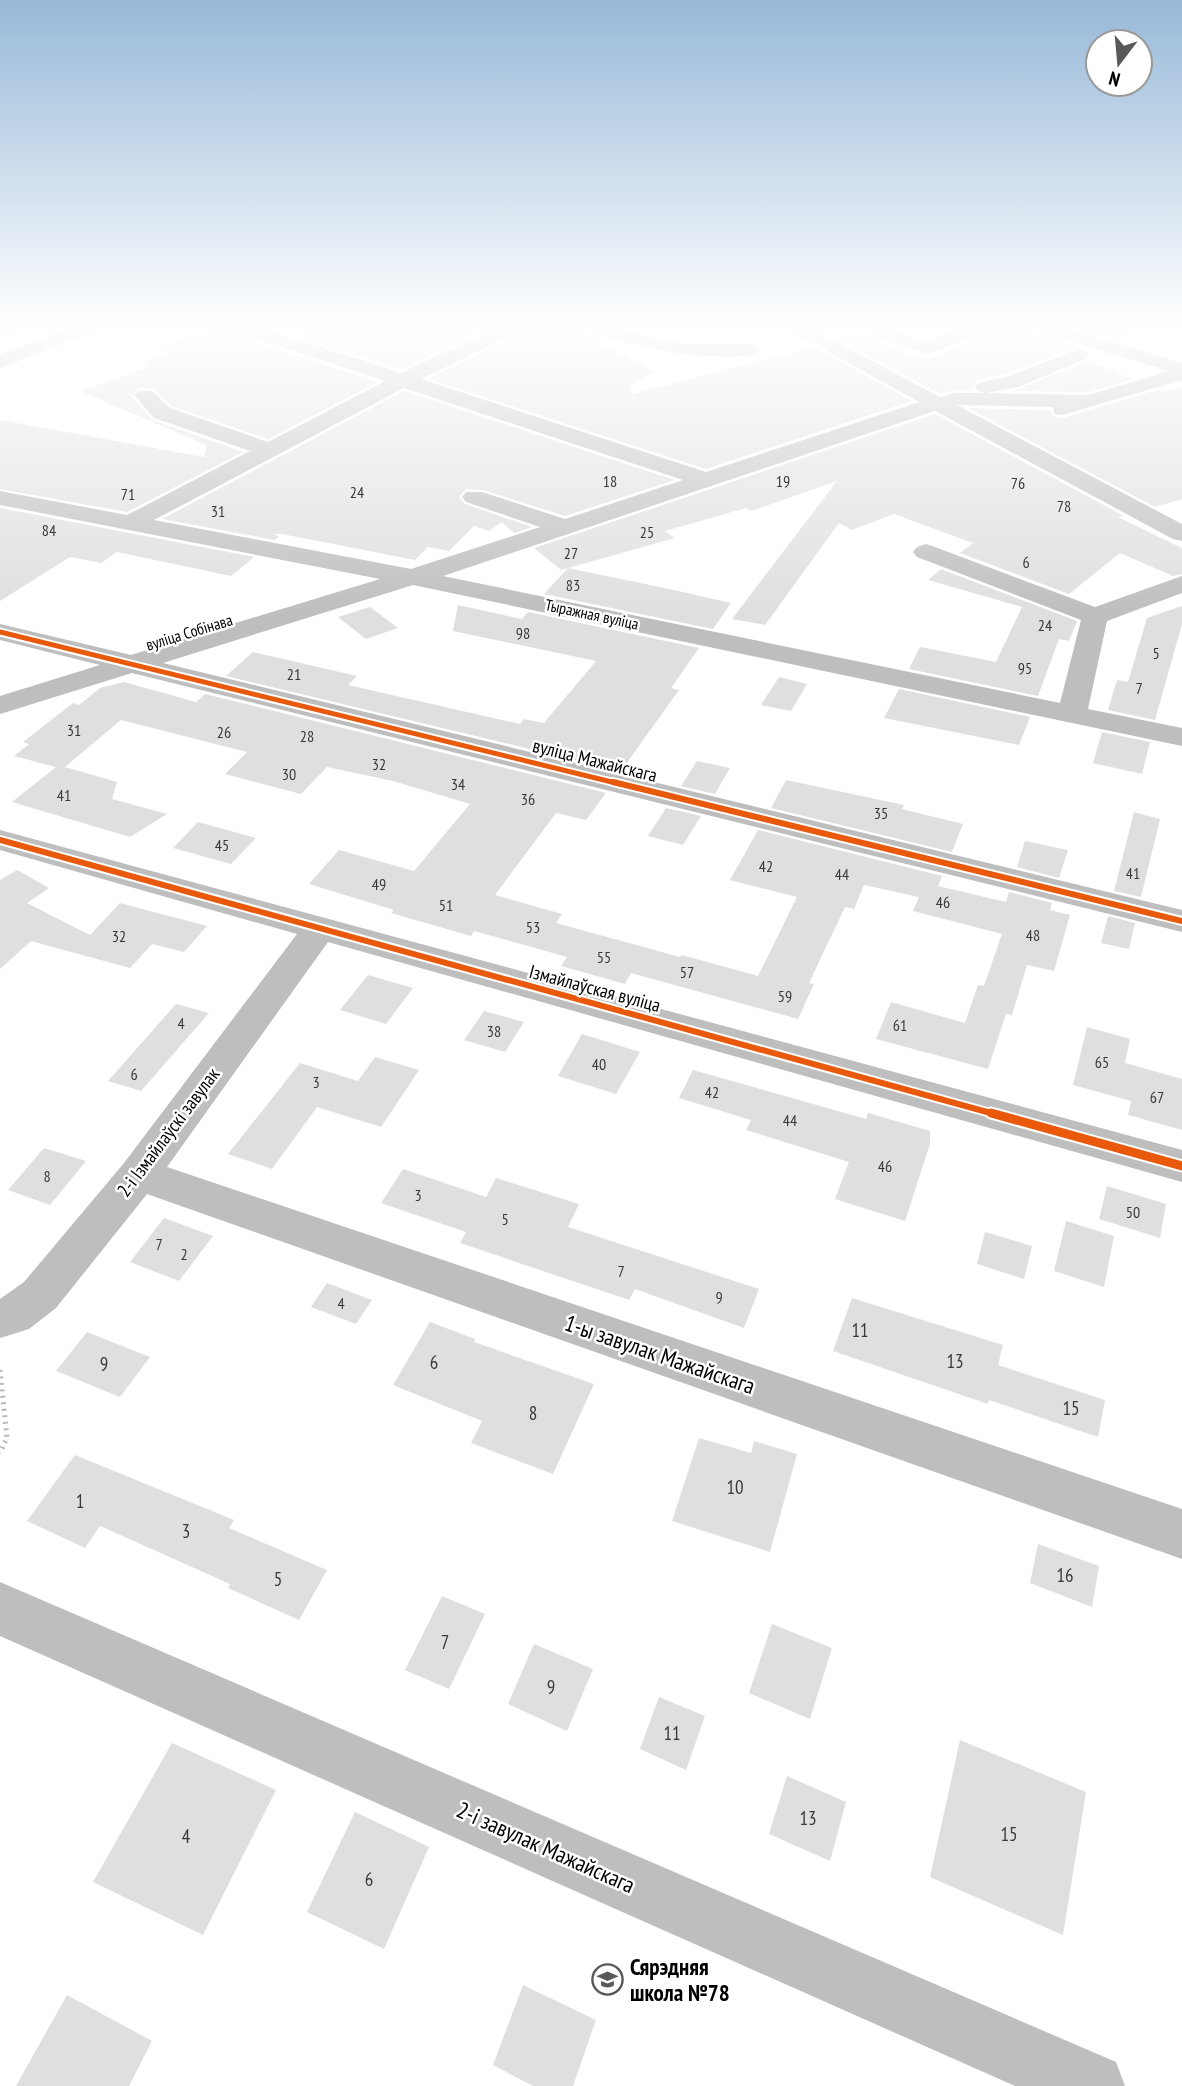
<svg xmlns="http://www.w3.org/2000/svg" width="1182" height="2086" font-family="'PT Sans Narrow',sans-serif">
<rect width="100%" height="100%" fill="#fff"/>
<g fill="#dfdfdf">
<path d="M315,323h184l-98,47 -104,-34 17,-6z"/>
<path d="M533,323h29l93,49 -26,14 3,8 183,-47 97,54 -206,68 -278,-90 102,-50z"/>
<path d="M1017,323l4,7 57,17 -73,27 -28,6 -5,7 2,3h-19l-15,4 -101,-54 23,-5 59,26z"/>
<path d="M1060,323h93v2l-38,15z"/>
<path d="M222,330l156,52 -110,57 -97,-33 -19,-18h-14l-6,9 21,23 90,32 -116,60 -127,-23v-69l204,37 3,-12 -127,-54 70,-24 -10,-4 33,-12 -11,-4 45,-15 5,1z"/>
<path d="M1088,361l45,18 -45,13 -76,-1z"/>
<path d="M1182,387v112l-27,8 -187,-99 83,2 1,6 11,2 95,-28 5,2z"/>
<path d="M404,391l271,89 -110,36 -82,-26 -17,-1 -7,8 6,7 67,23 -18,6 -12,-11 -13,9 -15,-5 -25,25 -21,-4 -13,13 -133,-26h-8l5,3 -4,3 -113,-21z"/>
<path d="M935,414l189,102 -6,1 64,31v26l-9,2 -53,-23 -51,41 -109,-41 13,-10 -79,-29 -42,16 -13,-7 -74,102 -33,-6 105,-138 -86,30 -5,-3 -81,23 10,7 -114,32 -27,-22z"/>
<path d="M0,508l254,49 -23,19 -114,-24 -16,11 -31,-6 -70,44z"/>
<path d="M568,568l106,22 57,13 -18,26 -169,-35z"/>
<path d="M941,569l136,52 -8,20 -10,-2 -21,57 -129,-27 11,-22 76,15 26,-55 -94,-27z"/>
<path d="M458,605l64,14 6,-7 171,36 -28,40 8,2 -58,81 -395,-95 27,-24 104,24 -9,9 172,39 4,-5 20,4 52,-62 -143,-30z"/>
<path d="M1182,606v18l-27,96 -47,-10 9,-30 11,2 19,-64z"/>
<path d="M370,607l28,21 -32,11 -28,-22z"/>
<path d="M779,677l28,7 -16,27 -30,-6z"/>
<path d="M124,682l72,20 9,-8 401,99 -20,27 -30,-7 -61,82 67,19 -6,9 124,34 2,-2 76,21 39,-79 -67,-17 28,-50 184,46 -4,10 68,16 3,-10 43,11 -2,7 20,5 -16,56 -27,-6 -15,50 -6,-1 -18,55 -112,-30 15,-37 74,21 13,-38 6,1 18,-52 -89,-23 6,-14 -55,-12 -10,24 -9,-2 -36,76 5,1 -16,35 -167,-46 -6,11 -64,-18 6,-9 -93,-26 -3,5 -80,-23 3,-3 -85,-26 30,-34 75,21 56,-67 -77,-23 -66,-14 -26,27 -76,-20 22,-22 -126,-32 -56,47 52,15 -5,17 55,15 -37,23 -118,-35 44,-35 -42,-11 15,-12 -6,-2 50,-39 6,2 21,-17z"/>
<path d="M899,689l131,28 -11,28 -135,-27z"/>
<path d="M1102,732l48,10 -8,32 -49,-11z"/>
<path d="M697,761l33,7 -15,26 -34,-8z"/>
<path d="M786,780l118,25 -2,4 61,15 -11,28 -181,-44z"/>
<path d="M666,808l35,8 -18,29 -35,-9z"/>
<path d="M1134,812l26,7 -19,78 -27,-6z"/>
<path d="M198,822l58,16 -25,26 -58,-16z"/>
<path d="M1025,841l43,9 -9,28 -42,-11z"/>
<path d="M17,870l32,18 -22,15 63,32 30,-32 87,23 -23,26 -32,-8 -22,24 -99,-27 -31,28v-89z"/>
<path d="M1108,916l27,7 -6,26 -28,-6z"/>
<path d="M368,975l45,13 -27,36 -46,-14z"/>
<path d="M176,1004l33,9 -68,78 -33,-10z"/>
<path d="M484,1011l40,11 -19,30 -41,-12z"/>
<path d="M1087,1027l43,12 -5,24 57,16v51l-54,-15 3,-14 -58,-16z"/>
<path d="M582,1034l58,18 -24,42 -58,-18z"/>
<path d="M375,1057l44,13 -38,57 -64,-20 -45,62 -44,-15 72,-91 58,18z"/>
<path d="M693,1070l173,49 2,-6 62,18v13l-25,77 -70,-22 14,-37 -103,-32 5,-10 -72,-22z"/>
<path d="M44,1148l42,13 -36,44 -42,-15z"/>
<path d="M403,1169l83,28 10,-19 83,26 -11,23 191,62 -15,39 -109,-39 -6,11 -169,-57 6,-11 -85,-29z"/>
<path d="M1107,1186l59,18 -6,34 -61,-19z"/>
<path d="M164,1218l49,18 -34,45 -49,-19z"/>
<path d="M1066,1221l48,15 -10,51 -50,-16z"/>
<path d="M985,1232l47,14 -8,33 -47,-15z"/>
<path d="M327,1283l45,17 -16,24 -45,-17z"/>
<path d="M852,1298l151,47 -5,20 107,35 -7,37 -109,-37 -1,4 -155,-53z"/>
<path d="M430,1322l45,17 -1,3 120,42 -41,90 -82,-31 11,-22 -89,-36z"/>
<path d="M87,1332l63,25 -30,40 -64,-26z"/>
<path d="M699,1438l52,15 3,-12 43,13 -27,98 -98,-31z"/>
<path d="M75,1455l159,65 -5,8 98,42 -28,50 -71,-32 2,-4 -130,-58 -15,22 -58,-27z"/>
<path d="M1038,1544l61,22 -7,41 -62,-24z"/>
<path d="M442,1596l43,18 -36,75 -44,-19z"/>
<path d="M772,1624l60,24 -22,71 -61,-26z"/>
<path d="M534,1644l59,25 -26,62 -59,-27z"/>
<path d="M659,1697l46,19 -19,54 -46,-21z"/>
<path d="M960,1740l126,52 -23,143 -133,-58z"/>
<path d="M172,1743l104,47 -73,145 -110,-53z"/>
<path d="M787,1776l59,26 -16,59 -61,-27z"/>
<path d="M355,1812l74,35 -45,102 -77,-37z"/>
<path d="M523,1985l73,35 -23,66h-40l-40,-21z"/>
<path d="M67,1995l85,46 -23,45h-113z"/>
</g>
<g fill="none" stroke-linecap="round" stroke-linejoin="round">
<defs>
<path id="major" d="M29,323l-2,4 -27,9v-12z"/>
</defs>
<use href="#major" stroke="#dbdbdb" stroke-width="3"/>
<path stroke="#b9b9b9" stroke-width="2.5" stroke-dasharray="1 2" stroke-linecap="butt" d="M1175,323l7,3"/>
<path stroke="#b9b9b9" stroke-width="5" stroke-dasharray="2 4.5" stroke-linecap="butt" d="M0,1370l7,68 -7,15"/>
<g fill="#bebebe" fill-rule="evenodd">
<path d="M79,323h29l-2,4 -106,41v-13z"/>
<path d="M219,323h29l153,50 105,-50h25l-2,4 -108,52 285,93 213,-70 -142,-79h24l139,74 15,-4h29l-6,-2 -3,-4 3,-4 28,-6 73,-28 7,2 3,4 -3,4 -68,28 -32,6 102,2 81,-24 -147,-44 -2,-4h30l132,40v17l-120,35 -8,-1 -1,-7 -96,-2 225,119v17l-9,-2 -238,-128 -492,165 617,127 21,-83 -164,-63 -4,-5 4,-5 9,-3 9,3 160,60 87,-31v17l-75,28 -19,88 94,19v18l-769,-161 -250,78 1019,247v22l-1050,-259 -132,41v-18l100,-31 -100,-25v-16l131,31 249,-76 -380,-74v-14l127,24 123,-64 -96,-33 -20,-23 4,-4h14l18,17 98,34 117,-61 -164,-54zM404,388l279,92 -118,39 -83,-27h-16l-4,5 4,5 74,25 -129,42 -257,-49z"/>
<path d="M575,323h29l47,15 33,6h66l7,2 3,4 -3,4 -7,2c-64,4 -112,-9 -173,-29z"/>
<path d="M878,323h20l-5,8 34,10 48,-18h27l-2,4 -72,27 -49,-15 -7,-8z"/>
<path d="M0,830l1182,320v32l-854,-240 -161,225 1015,342v50l-1035,-365 -91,114 -27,21 -29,9v-39l24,-17 100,-119 173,-229 -297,-84z"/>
<path d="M0,1582l1116,480 9,24h-110l-1015,-450z"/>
</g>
<use href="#major" fill="#bebebe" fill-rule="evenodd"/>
<defs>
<path id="cycleway-far2" d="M0,632l620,152"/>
<g id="cycleway-far1">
<path d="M613,782l569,139"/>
<path d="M0,840l998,275"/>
</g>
<path id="cycleway" d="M991,1113l191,53"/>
</defs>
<use href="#cycleway-far2" stroke="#fff" stroke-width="9"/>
<use href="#cycleway-far1" stroke="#fff" stroke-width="10"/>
<use href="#cycleway" stroke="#fff" stroke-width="13"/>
<use href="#cycleway-far2" stroke="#e8590c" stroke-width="5"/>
<use href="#cycleway-far1" stroke="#e8590c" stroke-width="6"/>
<use href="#cycleway" stroke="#e8590c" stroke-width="9"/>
</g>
<linearGradient id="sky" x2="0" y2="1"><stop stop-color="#97b8d8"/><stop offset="0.53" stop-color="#fff"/><stop offset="1" stop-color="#fff" stop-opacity="0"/></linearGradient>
<rect width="1182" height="615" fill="url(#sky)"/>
<defs>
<symbol id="school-ring" viewBox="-11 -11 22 22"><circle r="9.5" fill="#fff" stroke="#595959" stroke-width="1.5"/><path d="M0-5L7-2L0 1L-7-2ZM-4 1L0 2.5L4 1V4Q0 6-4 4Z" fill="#595959"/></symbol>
</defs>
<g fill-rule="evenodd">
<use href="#school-ring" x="590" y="1962" width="35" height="35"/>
</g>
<g text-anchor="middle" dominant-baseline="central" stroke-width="5" stroke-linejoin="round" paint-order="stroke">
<g font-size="16" fill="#383838">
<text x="610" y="481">18</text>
<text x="783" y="481">19</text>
<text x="1018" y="483">76</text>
<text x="357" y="492">24</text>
<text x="128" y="494">71</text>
<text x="1064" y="506">78</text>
<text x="218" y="511">31</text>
<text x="49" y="530">84</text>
<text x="647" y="532">25</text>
<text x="571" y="553">27</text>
<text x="1026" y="562">6</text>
<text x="573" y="585">83</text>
<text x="1045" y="625">24</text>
<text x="523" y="633">98</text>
<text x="1156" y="653">5</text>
<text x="1025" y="668">95</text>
<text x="294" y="674">21</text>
<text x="1139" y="688">7</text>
<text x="74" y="730">31</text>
<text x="224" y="732">26</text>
<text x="307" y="736">28</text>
<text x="379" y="764">32</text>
<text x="289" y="774">30</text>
<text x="458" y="784">34</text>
<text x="64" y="795">41</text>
<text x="528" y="799">36</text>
<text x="881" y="813">35</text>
<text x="222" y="845">45</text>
<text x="766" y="866">42</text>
<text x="1133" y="873">41</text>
<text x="842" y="874">44</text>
<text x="379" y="884">49</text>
<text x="943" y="902">46</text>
<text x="446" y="905">51</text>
<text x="533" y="927">53</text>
<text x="1033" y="935">48</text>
<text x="119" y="936">32</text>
<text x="604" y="957">55</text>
<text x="687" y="972">57</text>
<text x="785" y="996">59</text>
<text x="181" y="1023">4</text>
<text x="900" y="1025">61</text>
<text x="494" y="1031">38</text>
<text x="1102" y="1062">65</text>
<text x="599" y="1064">40</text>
<text x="134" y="1074">6</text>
<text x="316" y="1082">3</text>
<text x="712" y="1092">42</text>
<text x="1157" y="1097">67</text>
<text x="790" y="1120">44</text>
<text x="885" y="1166">46</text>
<text x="47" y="1176">8</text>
<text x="418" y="1195">3</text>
<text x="1133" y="1212">50</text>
<text x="505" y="1219">5</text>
<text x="159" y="1244">7</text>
<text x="184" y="1254">2</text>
<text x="621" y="1271">7</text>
<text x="719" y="1297">9</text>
<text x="341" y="1303">4</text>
</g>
<g font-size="16" fill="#000" stroke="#fff">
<text transform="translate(592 614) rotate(12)">Тыражная вуліца</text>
<text transform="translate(189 632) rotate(-17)">вуліца Собінава</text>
</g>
<g font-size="19" fill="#000" stroke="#fff">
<text transform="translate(595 760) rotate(14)">вуліца Мажайскага</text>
<text transform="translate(595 988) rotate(15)">Ізмайлаўская вуліца</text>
<text transform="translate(168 1132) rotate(-53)">2-і Ізмайлаўскі завулак</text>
</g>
<g font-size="19" fill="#383838">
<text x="860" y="1330">11</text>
<text x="955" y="1361">13</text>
<text x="434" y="1362">6</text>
<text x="104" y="1364">9</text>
<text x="1071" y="1408">15</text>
<text x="533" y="1413">8</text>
<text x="735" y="1487">10</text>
<text x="80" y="1501">1</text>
<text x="186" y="1531">3</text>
<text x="1065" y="1575">16</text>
<text x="278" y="1579">5</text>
<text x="445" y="1642">7</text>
<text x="551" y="1687">9</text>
<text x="672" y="1733">11</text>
<text x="808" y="1818">13</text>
<text x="1009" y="1834">15</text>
<text x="186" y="1836">4</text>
<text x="369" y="1879">6</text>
</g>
<g font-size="23" fill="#000" stroke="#fff">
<text transform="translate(660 1354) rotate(19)">1-ы завулак Мажайскага</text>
<text transform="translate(546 1847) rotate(24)">2-і завулак Мажайскага</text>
</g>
<g font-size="23" font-weight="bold" fill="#000" stroke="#fff" text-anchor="start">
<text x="630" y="1966">Сярэдняя<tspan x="630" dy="26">школа №78</tspan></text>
</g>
</g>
<g transform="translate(1119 63) rotate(196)"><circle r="33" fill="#ffffff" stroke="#999999" stroke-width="2"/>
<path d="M0-5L12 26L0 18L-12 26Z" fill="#595959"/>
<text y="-10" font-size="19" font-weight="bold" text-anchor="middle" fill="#000000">N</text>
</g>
</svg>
